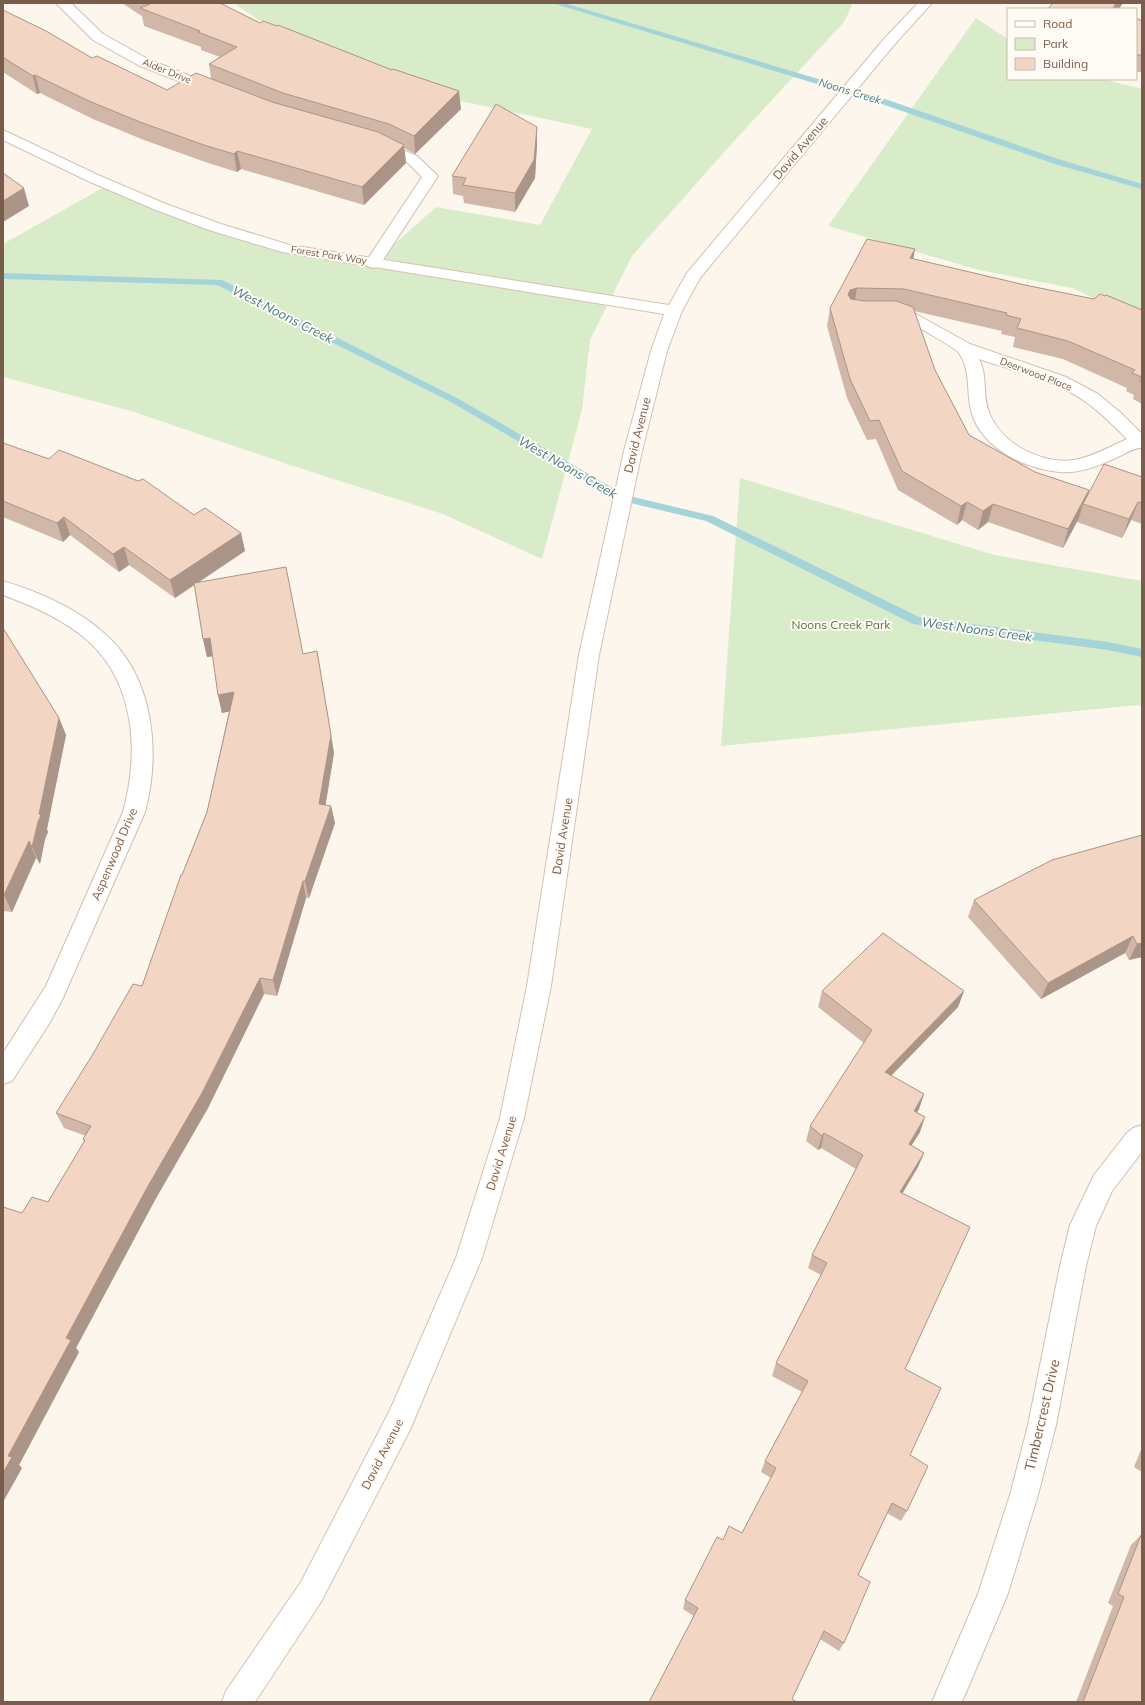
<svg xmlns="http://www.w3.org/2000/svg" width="1145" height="1705" font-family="Mulish,sans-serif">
<rect width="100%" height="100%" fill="#fdf6ec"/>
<g fill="#d8ecc9">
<path d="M233,3h620l-9,19 -109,118 -103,116 -42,84 -8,70 -40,149 -99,-45 -156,-50 -156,-53 -128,-34v-133l103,-58 181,63 86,14 63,-56 104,18 52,-96 -145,-31 -162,-61z"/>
<path d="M976,18l32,21v40h95l39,10v231l-70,-32 -93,-18 -151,-44z"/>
<path d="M740,478l255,77 147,26v126l-4,-2 -417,41z"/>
</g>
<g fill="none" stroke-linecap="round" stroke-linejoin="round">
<g fill="#a5d3da" fill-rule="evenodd">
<path d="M552,3h12l318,95 179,62 81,24v5l-87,-25 -179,-62z"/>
<path d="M3,273l219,7 235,118 168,97 88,21 206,101 189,25 34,7v8l-34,-7 -195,-26 -207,-103 -88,-21 -167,-98 -234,-117 -214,-6z"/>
</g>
<defs>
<g id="street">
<path d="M56,3h15l32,31 45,25 70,28 2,3 -2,3 -5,1 -5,-1 -70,-28 -45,-25z"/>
<path d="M377,139l40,17 21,20 -59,90 -6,2 -6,-2 -2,-3 57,-86 -15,-15 -35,-16 -2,-3 2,-3z"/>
<path d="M889,309h12l15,5 54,30 96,33 32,17 23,19 21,21v14c-7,-1 -16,5 -22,8 -19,9 -40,18 -61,16 -37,-4 -82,-26 -89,-66 -3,-19 0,-36 -11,-53 -5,-6 -46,-29 -55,-33 -6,-2 -14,-1 -21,-3l-2,-3 2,-3zM979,359c35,12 76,21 107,43 15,11 28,24 41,37 -16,7 -31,16 -48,20 -33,8 -78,-14 -90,-47 -7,-18 -1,-36 -10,-53z"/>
<path d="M3,581c36,11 74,27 102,53 49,43 56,118 40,178l-83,188 -13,24 -37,57 -9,3v-31l43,-67 77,-174c8,-29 11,-58 7,-88 -11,-76 -60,-104 -127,-129z"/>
<path d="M1142,1125v27l-30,39 -16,35 -10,40 -30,159 -18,70 -31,101 -45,106h-30l46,-108 32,-99 18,-70 32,-159 10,-41 24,-50 32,-41 7,-6z"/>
</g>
<path id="secondary" d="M918,3h14l-38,42 -194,233 -18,33 -15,40 -25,100 -43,204 -48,331 -27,132 -42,140 -72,172 -89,172 -66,100h-33l4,-11 75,-109 89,-172 66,-152 44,-140 27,-132 52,-331 45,-204 27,-100 13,-37 -382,-62 -73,-22 -53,-20 -68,-29 -85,-41v-10l95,45 68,29 55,20 69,21 379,60 18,-32 197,-234z"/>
</defs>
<use href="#street" stroke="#d1beb0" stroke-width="2"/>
<use href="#secondary" stroke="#d6c0b0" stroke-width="2"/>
<use href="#street" fill="#fff" fill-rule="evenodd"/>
<use href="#secondary" fill="#fff" fill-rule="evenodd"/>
</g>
<g fill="#d1b7a8">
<path d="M122,3h98l40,20 201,86 -46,45 -11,-6 2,15 -42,42 -123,-36 -4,3 -29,-9 -64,-23 -51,-21 -53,-26 -3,1 -34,-22v-62l89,48 75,32 44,-12 -2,-14 11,-7 -19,-7v-3l-57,-21 -2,-10 -5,-3z"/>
<path d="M1136,18l6,3v51h-6z"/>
<path d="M537,145l-2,33 -20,34 -51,-9 -1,-7 -10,-2 -1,-18z"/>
<path d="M867,239l46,20 112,26 117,25v94l-9,-5 1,-4 -8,-4 1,-3 -64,-29 -50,-12 2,-10 -14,-3 1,-3 -88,-20 21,59 34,65 66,37 53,23 54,-18v47l-11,-4 -9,18 -45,-16 2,-4 -16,30 -75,-26 -10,8 -16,-10 -5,5 -59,-35 -22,-51 -9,1 -20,-42 -20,-72 3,-18z"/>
<path d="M3,443l191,72 47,18 4,18 -46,31 104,72 17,15 14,84 -9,52 6,1 4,17 -26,75h-3l-29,98 -13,-2 -56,114 -53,92 -79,148 3,4 -60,113 3,3 -19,34v-295l19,6 26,-11 36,-60 -1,-3 3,-3 -22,-8 -8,-15 86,-127 40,-111 25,-63 22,-101 -7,2 -4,-18 -5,-39 -6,1 -4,-18 -9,-54 -19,13 -46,-33 -10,7 -49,-37 -7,7 -60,-25z"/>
<path d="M3,628l56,90 7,17 -19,94 1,3 -3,7 -5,25 -4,-6 -24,54 -9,-1z"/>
<path d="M1142,835v122l-13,3 -4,-7 -84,46 -73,-82 6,-17z"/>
<path d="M822,991h142l-6,16 -67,69 33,18 -5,15 -2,3 3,20 -9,14 13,7 -6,14 -16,26 3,176 5,86 -3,56 -6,10 -14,-8 -29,62 -14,68 -5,8 -19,-12 -171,63 45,-86 -11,-7 2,-9 38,-60 19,-7 29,-55 -10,-6 4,-11 37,-69 -30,-16 4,-13 45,-88 -13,-7 4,-13 44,-86 -35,-21 -3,2 -12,-9 4,-15 54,-83 -46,-36z"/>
<path d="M1142,1447v25l-8,-5z"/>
<path d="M1141,1535l1,167h-66l37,-96 -5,-3 23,-58z"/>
</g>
<g fill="#aa9588">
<path d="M1116,3h7l-4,6h-6z"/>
<path d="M35,75l5,18 -3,1 -4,-18z"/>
<path d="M459,91l2,18 -46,45 -1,-18z"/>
<path d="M537,127v18l-2,33 -20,34v-19z"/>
<path d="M404,145l2,18 -42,42 -2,-18z"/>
<path d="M237,151l4,18 -4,3 -3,-18z"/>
<path d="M24,188l5,18 -26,16v-21z"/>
<path d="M915,249l-3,18 -2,-9z"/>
<path d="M857,288l-3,18 -6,-11 2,-5z"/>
<path d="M1089,490l-4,15 -2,-1 -4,14 -16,30 5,-19z"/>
<path d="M967,502l-5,18 -5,5 4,-19z"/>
<path d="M1138,502l-7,18 -9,18 7,-19z"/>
<path d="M993,504l-5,18 -10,8 5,-19z"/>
<path d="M64,517l6,18 -7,7 -6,-19z"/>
<path d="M241,533l4,18 -70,47 -5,-18z"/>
<path d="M124,547l5,18 -10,7 -6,-18z"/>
<path d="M210,638l5,18 -8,1 -4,-18z"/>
<path d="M320,669l14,84 -11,68 -4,-17z"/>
<path d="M234,692l4,18 -16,3 -4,-18z"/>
<path d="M59,718l7,17 -19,94 1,3 -3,7 -5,25 -8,-17z"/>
<path d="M331,806l4,17 -26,75 -4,-17z"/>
<path d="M29,841l7,17 -24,54 -8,-17z"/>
<path d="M303,881l3,17 -29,98 -4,-16z"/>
<path d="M1133,936l-8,17 -84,46 7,-16z"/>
<path d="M1142,943v14l-13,3 8,-16z"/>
<path d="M260,978l4,16 -56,114 -53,92 -79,148 3,4 -60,113 3,3 -19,34v-29l5,-17 58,-118z"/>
<path d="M964,991l-6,16 -78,80 5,-15z"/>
<path d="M924,1094l-5,15 -10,17 5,-15z"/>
<path d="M925,1117l-5,15 -17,27 6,-15z"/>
<path d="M824,1133l-3,15 -3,2 4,-14z"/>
<path d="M924,1153l-6,14 -23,39 5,-14z"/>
</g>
<g fill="#f3d5c3" stroke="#aa9588">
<path d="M147,3h73l40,20 3,-2 14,5 1,-1 114,45 1,-1 66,22 -45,45 -25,-12 -106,-31 -74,-29 28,-17 -39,-15 2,-1 -60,-23 10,-4z"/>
<path d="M1053,3h63l-3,5 1,1h-66z"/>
<path d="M3,10l43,21 46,27 5,-2 70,34 29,-17 76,29 106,30 26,13 -42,42 -125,-36 -3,3 -30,-9 -64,-23 -51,-21 -54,-26 -2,1 -18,-11 -12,-8z"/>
<path d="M1136,18l6,3v34h-6z"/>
<path d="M496,104l41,23 -3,33 -19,33 -52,-8 3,-7 -14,-2z"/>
<path d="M3,173l21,15 -21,13z"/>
<path d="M867,239l48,10 -5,9 115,27 69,14 6,-5 5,2 1,-1 36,15v67l-10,-4 3,-3 -67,-29 -51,-13 4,-9 -15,-4 1,-2 -103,-24 -47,-1 -7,2 -2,5 3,4 13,2h32l17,6 22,63 34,65 66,37 54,18 -21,39 -75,-25 -10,7 -16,-9 -6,4 -59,-35 -23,-51 -9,1 -20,-42 -20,-71z"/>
<path d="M1142,377v5l-3,-1z"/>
<path d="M3,443l46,16 10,-9 79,31 5,-2 51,36 11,-7 36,25 -71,47 -46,-33 -11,7 -49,-37 -7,6 -54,-22z"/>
<path d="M1104,464l38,13v26l-4,-1 -9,17 -46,-15z"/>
<path d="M286,567l17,87 14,-3 14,84 -12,69 12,2 -26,75h-2l-30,99 -13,-2 -58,115 -54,93 -82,152 5,2 -63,116 4,1 -9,16v-266l19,6 10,-16 16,5 37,-62 -2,-1 8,-13 -35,-13 37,-59 40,-70 9,2 39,-111h1l25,-63 27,-120 -16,3 -8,-57 -7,1 -9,-56z"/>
<path d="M3,628l56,90 -20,96 2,1 -3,7 -6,25 -3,-6 -25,54h-1v-98h1l-1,-1z"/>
<path d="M1142,835v108l-5,1 -4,-8 -85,47 -74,-83 78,-40z"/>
<path d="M883,933l81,58 -79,81 39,22 -10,17 11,6 -16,27 15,9 -24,39 70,35 -65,142 36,19 -31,67 18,11 -21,45 -15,-8 -34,72 12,7 -26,61 -20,-12 -32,68 5,3h-148l49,-94 -13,-8 32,-63 6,3 6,-14 13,7 34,-65 -11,-7 43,-80 -32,-18 51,-100 -15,-8 51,-100 -39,-22 -2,3 -12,-10 62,-96 -50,-39z"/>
<path d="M1141,1535l1,1v166h-59l41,-105 -6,-3z"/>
</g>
<g text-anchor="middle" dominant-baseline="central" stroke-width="4" stroke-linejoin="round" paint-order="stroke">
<g font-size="10" fill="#7a5c4d" stroke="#fffaf3">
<text transform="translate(167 71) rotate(22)">Alder Drive</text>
<text transform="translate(329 255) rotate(9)">Forest Park Way</text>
<text transform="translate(1036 374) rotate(21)">Deerwood Place</text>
</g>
<g font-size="11" font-style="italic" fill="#437c86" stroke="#fffaf3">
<text transform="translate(850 91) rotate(17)">Noons Creek</text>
</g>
<g font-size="12" fill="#7a5c4d" stroke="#fffaf3">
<text transform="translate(800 148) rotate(-50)">David Avenue</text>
<text transform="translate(637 435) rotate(-76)">David Avenue</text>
<text transform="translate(562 836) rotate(-81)">David Avenue</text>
<text transform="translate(114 854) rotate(-67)">Aspenwood Drive</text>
<text transform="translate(501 1153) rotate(-73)">David Avenue</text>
<text transform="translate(382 1454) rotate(-63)">David Avenue</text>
</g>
<g font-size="12" fill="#537a41" stroke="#fffaf3">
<text x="841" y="624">Noons Creek Park</text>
</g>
<g font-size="13" font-style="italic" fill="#437c86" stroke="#fffaf3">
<text transform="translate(283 314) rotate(27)">West Noons Creek</text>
<text transform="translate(568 467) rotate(30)">West Noons Creek</text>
<text transform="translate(977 629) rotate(8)">West Noons Creek</text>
</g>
<g font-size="14" fill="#7a5c4d" stroke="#fffaf3">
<text transform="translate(1042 1415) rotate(-77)">Timbercrest Drive</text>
</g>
</g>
<rect width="1145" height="1705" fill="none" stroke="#7a5c4d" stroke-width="8"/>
<rect x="1007" y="8" width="130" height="72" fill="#fffaf3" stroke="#cabbb1"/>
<rect x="1015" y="21" width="20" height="6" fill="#ffffff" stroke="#cabbb1"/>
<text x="1043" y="28" font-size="12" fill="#7a5c4d">Road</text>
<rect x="1015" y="38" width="20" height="12" fill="#d8ecc9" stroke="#cabbb1"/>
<text x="1043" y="48" font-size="12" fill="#7a5c4d">Park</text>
<rect x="1015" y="58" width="20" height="12" fill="#f3d5c3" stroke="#cabbb1"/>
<text x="1043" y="68" font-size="12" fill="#7a5c4d">Building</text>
</svg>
